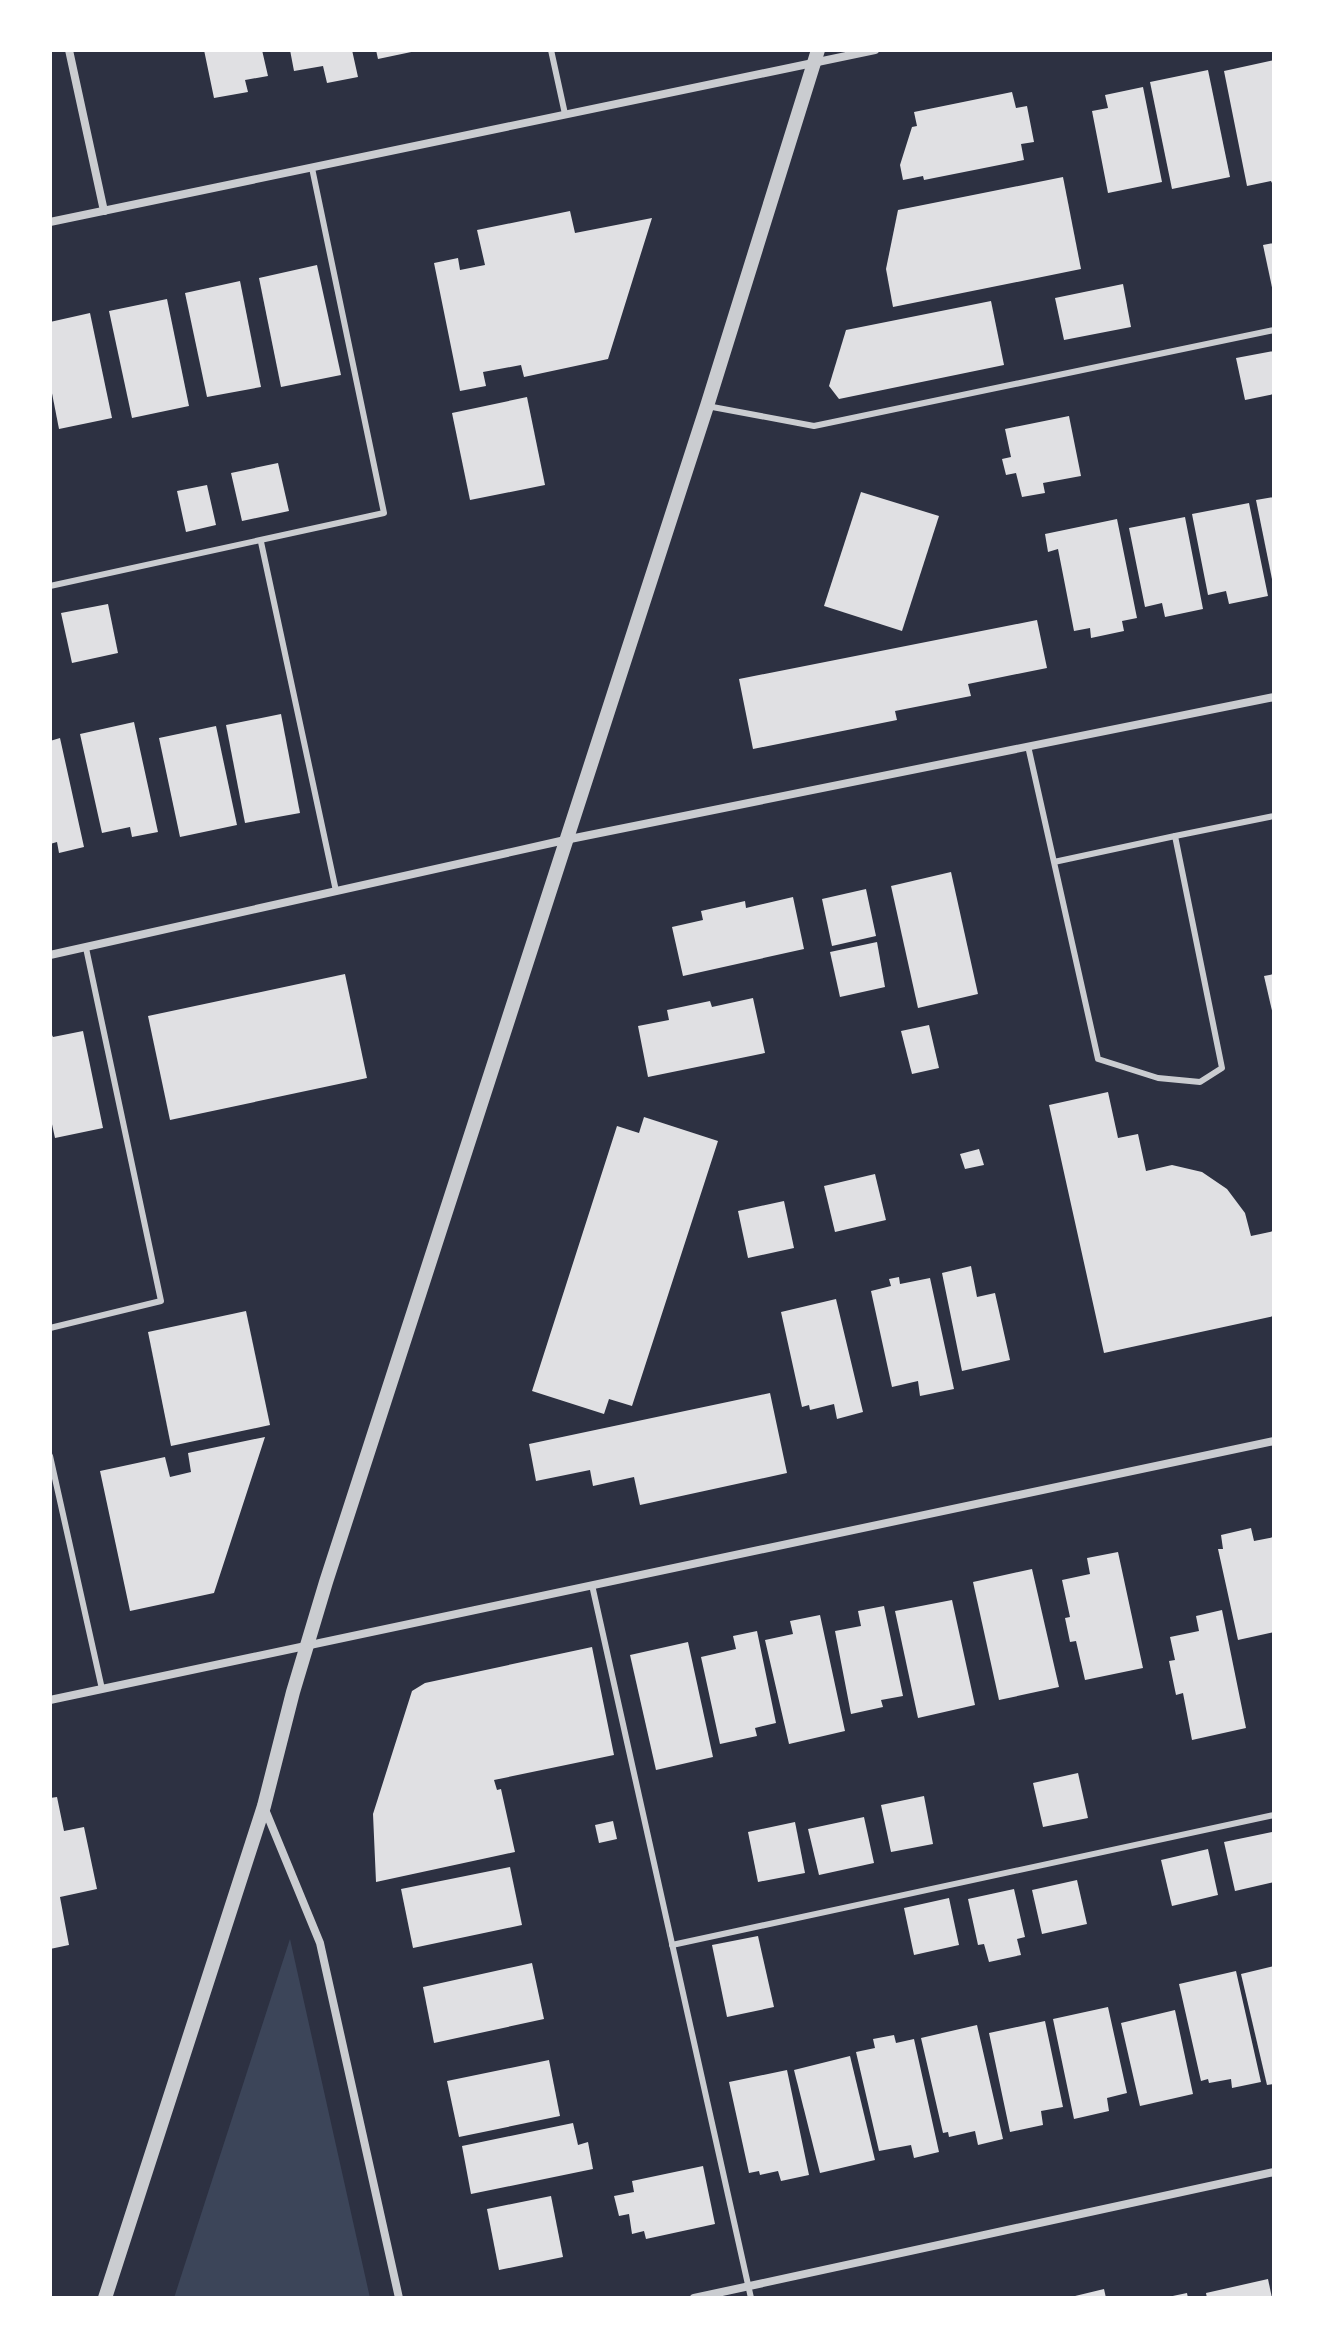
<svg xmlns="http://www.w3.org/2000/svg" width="1324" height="2348" font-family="'Public Sans',sans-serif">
<rect width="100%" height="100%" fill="#2d3142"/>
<path fill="#3c4559" d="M290,1939l80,359h-196z"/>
<g fill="#e0e0e3">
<path d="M204,50h58l6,26 -23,4 3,12 -34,6z"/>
<path d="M290,50h62l6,27 -31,6 -4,-17 -29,5z"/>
<path d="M376,50h40v1l-38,8z"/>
<path d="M1274,60v127l-3,-6 -24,5 -23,-115z"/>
<path d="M1208,70l22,107 -58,12 -22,-107z"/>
<path d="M1143,87l19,95 -54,11 -16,-82 16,-3 -3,-13z"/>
<path d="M1012,92l4,16 11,-2 7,36 -13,2 3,16 -100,20 -1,-4 -20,4 -3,-15 12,-38 5,-1 -3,-14z"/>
<path d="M1063,177l18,92 -188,38 -7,-38 12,-59z"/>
<path d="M570,211l5,22 77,-15 -44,141 -84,18 -3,-12 -38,7 3,14 -26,5 -26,-128 24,-5 2,12 25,-5 -8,-35z"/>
<path d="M1274,243v49h-1l-10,-47z"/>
<path d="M317,265l24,110 -60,12 -22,-109z"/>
<path d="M240,281l21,106 -54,10 -22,-104z"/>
<path d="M1123,284l8,43 -67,13 -9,-42z"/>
<path d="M167,299l22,107 -57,12 -23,-107z"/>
<path d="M991,301l13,64 -165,34 -10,-13 17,-56z"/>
<path d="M90,313l22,105 -53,11 -9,-46v-61z"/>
<path d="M1274,351v43l-29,6 -9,-42z"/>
<path d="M527,397l18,88 -75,15 -18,-87z"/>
<path d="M1069,416l12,60 -38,7 2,10 -23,4 -6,-24 -10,2 -4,-16 9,-2 -6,-28z"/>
<path d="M278,463l11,48 -47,10 -11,-48z"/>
<path d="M207,485l9,40 -30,7 -9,-41z"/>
<path d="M861,492l78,24 -37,115 -78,-25z"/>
<path d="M1274,497v87h-1l-17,-84z"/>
<path d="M1249,503l19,93 -39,8 -3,-13 -18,4 -16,-81z"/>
<path d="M1185,517l18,92 -38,8 -3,-14 -17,4 -16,-79z"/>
<path d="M1117,519l20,99 -15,3 2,10 -33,7 -1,-10 -16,3 -16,-82 -10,3 -3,-18z"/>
<path d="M108,604l10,49 -46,10 -11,-50z"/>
<path d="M1037,620l10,48 -79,16 3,12 -76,15 2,9 -144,29 -14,-70z"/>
<path d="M281,714l19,99 -55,10 -19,-98z"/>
<path d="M134,722l24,110 -26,5 -2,-10 -28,6 -22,-99z"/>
<path d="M216,726l21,99 -57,12 -21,-99z"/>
<path d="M60,738l24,109 -25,6 -2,-11 -7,2v-103z"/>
<path d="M951,872l27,122 -60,14 -27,-122z"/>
<path d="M866,889l10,47 -44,10 -10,-47z"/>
<path d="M793,897l11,52 -121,27 -11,-49 31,-7 -2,-9 44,-10 1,7z"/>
<path d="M877,942l8,45 -45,10 -10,-45z"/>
<path d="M345,974l22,104 -197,42 -22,-104z"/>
<path d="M1274,974v40l-1,1 -9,-39z"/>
<path d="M753,998l12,55 -117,24 -10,-51 31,-6 -2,-10 43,-9 2,6z"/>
<path d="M929,1025l10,43 -27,6 -11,-43z"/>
<path d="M50,1031l3,6 30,-6 20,97 -48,10 -5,-23z"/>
<path d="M1108,1092l10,46 20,-4 8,37 26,-6 30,7 25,17 18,24 6,23 23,-5v85l-170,37 -55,-248z"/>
<path d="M644,1117l74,24 -86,265 -23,-7 -5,15 -72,-23 85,-265 22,7z"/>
<path d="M979,1149l5,16 -19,4 -5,-15z"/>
<path d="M875,1174l11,46 -51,12 -11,-46z"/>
<path d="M784,1201l10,47 -46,10 -10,-47z"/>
<path d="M971,1266l6,31 18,-4 15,67 -48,11 -20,-98z"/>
<path d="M899,1277l1,7 30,-6 24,111 -34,7 -2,-15 -26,6 -21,-96 20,-5 -2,-7z"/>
<path d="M836,1299l27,113 -26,7 -3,-15 -24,6 -1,-5 -7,2 -21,-95z"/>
<path d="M246,1311l24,114 -99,21 -23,-114z"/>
<path d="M770,1393l17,80 -147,32 -6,-28 -41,9 -3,-16 -54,11 -7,-37z"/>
<path d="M265,1437l-51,156 -84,18 -30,-140 65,-14 5,20 21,-5 -3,-19z"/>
<path d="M1251,1528l3,13 20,-4v95l-36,8 -20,-91h5l-2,-14z"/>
<path d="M1118,1552l25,116 -58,12 -9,-39 -6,1 -5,-24 5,-1 -8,-37 28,-6 -3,-16z"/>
<path d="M1032,1569l27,118 -60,13 -26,-118z"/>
<path d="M952,1600l23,105 -57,13 -23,-107z"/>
<path d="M884,1606l19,90 -22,4 2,7 -32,7 -16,-83 26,-5 -3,-15z"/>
<path d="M1222,1610l24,118 -54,12 -9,-47 -7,2 -7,-34 6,-1 -5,-23 29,-6 -3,-15z"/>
<path d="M820,1615l25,116 -56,13 -24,-104 28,-6 -3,-13z"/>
<path d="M757,1631l19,92 -21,5 2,8 -37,8 -19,-87 35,-8 -3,-13z"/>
<path d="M688,1642l25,115 -57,13 -26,-115z"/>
<path d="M592,1647l22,108 -120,25 3,10 4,-1 14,63 -139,30 -3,-68 39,-123 13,-8z"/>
<path d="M1078,1773l10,45 -45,9 -10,-44z"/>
<path d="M924,1796l9,48 -42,8 -10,-47z"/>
<path d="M57,1797l7,34 20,-4 13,62 -37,8 9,48 -19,4v-151z"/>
<path d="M864,1817l10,46 -55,12 -11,-46z"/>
<path d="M613,1821l4,18 -18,4 -4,-18z"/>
<path d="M795,1822l10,51 -47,9 -10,-50z"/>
<path d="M1272,1832l2,50 -39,9 -11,-49z"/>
<path d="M1208,1849l10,46 -46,11 -11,-46z"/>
<path d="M510,1867l12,58 -109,23 -12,-59z"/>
<path d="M1077,1880l10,44 -45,10 -10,-44z"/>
<path d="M1014,1889l11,48 -8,2 4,16 -32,7 -5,-18 -6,1 -10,-46z"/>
<path d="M949,1898l10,47 -45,10 -10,-47z"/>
<path d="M758,1936l16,71 -47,10 -15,-72z"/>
<path d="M532,1963l12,56 -110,24 -11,-56z"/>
<path d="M1274,1966v118l-7,1 -26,-111z"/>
<path d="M1236,1971l25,111 -29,6 -1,-9 -22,4 -1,-4 -7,2 -22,-97z"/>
<path d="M1108,2007l19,86 -20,5 2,13 -35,8 -21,-100z"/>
<path d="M1175,2010l18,84 -53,12 -19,-83z"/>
<path d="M1045,2021l18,86 -22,4 2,14 -33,7 -21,-99z"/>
<path d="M977,2025l26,114 -25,6 -3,-14 -26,6 -1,-5 -5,1 -22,-95z"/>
<path d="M894,2035l2,8 18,-4 25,113 -25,6 -3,-13 -32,6 -23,-99 19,-4 -2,-9z"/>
<path d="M850,2056l25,104 -55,13 -26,-103z"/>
<path d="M549,2060l11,56 -101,21 -12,-56z"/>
<path d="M787,2070l22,105 -28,6 -3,-10 -18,4 -1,-4 -10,2 -20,-91z"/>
<path d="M573,2123l5,22 10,-3 5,27 -122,25 -9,-48z"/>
<path d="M703,2166l12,58 -69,15 -2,-8 -12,3 -3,-20 -10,2 -5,-20 20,-4 -2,-11z"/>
<path d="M551,2196l12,61 -64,13 -12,-61z"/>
<path d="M1268,2279l4,19h-65l-1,-5z"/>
<path d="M1104,2289l2,9h-34l-1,-1z"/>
<path d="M1187,2293l1,5h-20v-1z"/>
</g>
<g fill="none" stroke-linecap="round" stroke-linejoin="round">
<g stroke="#caccd0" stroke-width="6">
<path d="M551,50l14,64"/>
<path d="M707,406l107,20 460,-96"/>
<path d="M261,542l75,349"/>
<path d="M50,586l334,-73 -72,-345"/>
<path d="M1028,746l70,313 60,19 42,4 22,-14 -47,-232 -121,26"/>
<path d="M1175,836l99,-20"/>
<path d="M50,1328l111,-27 -75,-353"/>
<path d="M50,1456l52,233"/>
<path d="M592,1585l159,713"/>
<path d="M672,1945l602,-130"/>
</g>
<g stroke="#caccd0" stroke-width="8">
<path d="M69,50l35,161"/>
<path d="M50,222l825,-172"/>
<path d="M50,955l515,-115 709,-143"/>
<path d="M50,1700l1224,-259"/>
<path d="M264,1807l56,136 79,355"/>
<path d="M694,2298l580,-126"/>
</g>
<path stroke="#caccd0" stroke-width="14" d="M105,2298l159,-492 29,-114 33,-110 381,-1176 111,-356"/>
</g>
<rect width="1324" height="2348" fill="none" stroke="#ffffff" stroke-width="104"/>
</svg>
